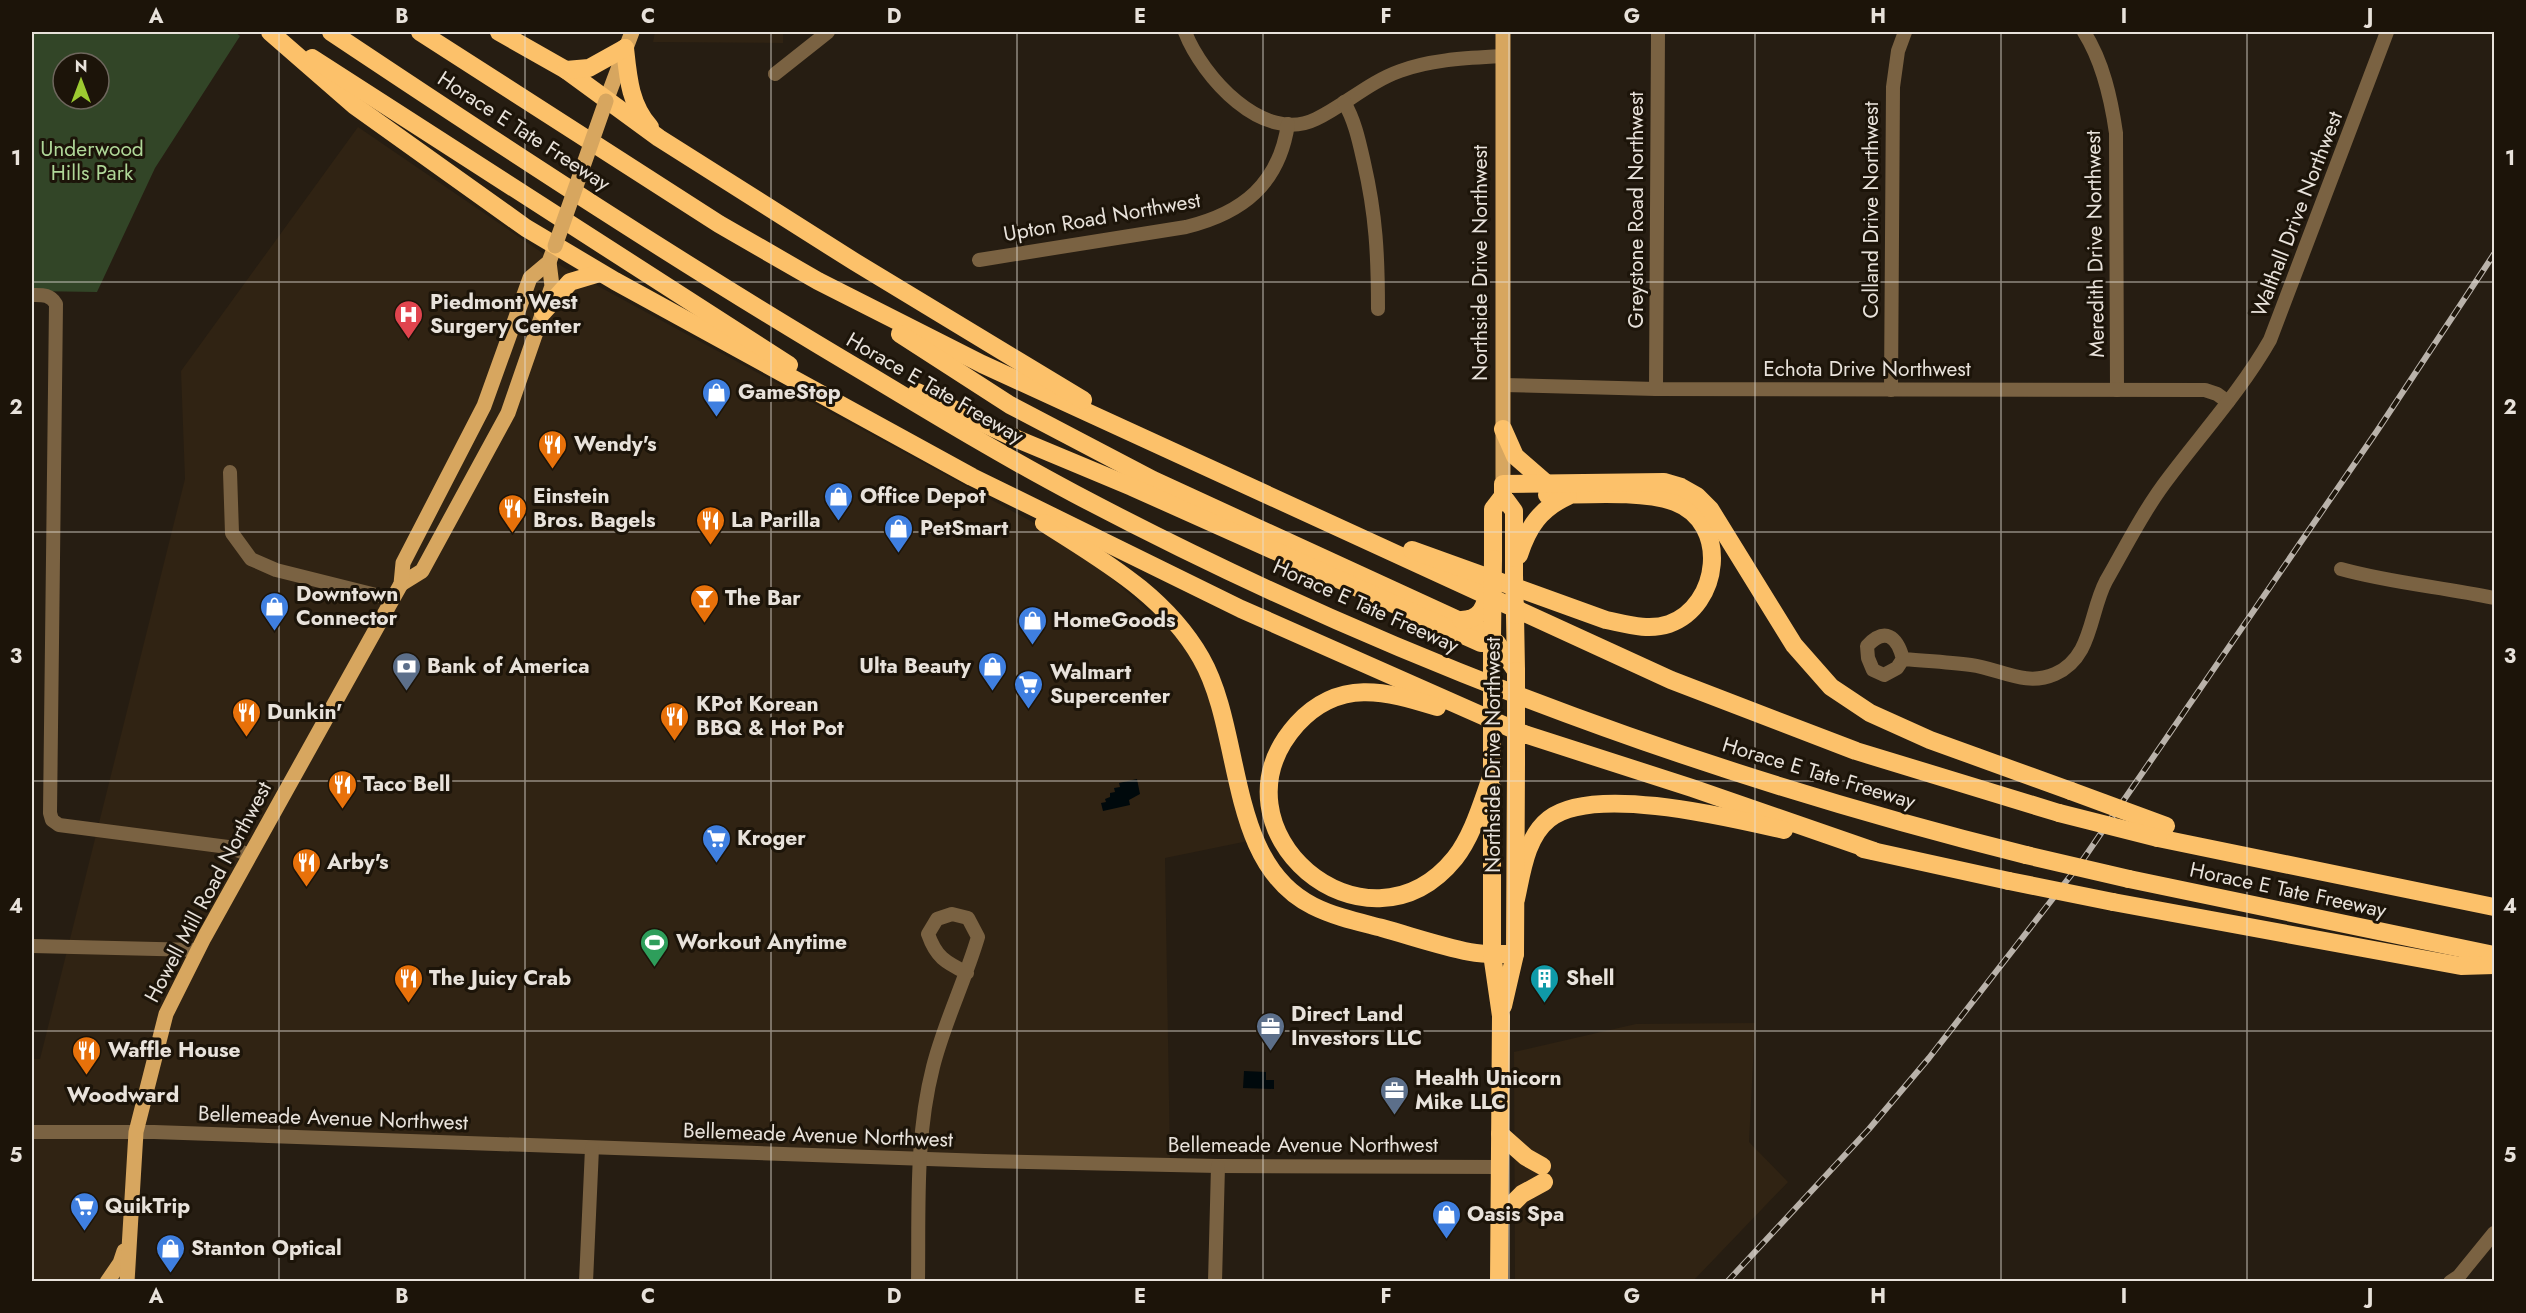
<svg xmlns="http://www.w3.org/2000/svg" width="2526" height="1313" font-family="Jost,sans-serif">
<rect width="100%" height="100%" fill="#261d12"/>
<g fill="#302313">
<path d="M655,32h128v11l-130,-1z"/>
<path d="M358,127l205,140 508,276 136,119 51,177 -93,19 5,302 -1025,-28 -5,30 -4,119 -104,1v-223h8l145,-580 -4,-108z"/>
<path d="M1755,1023l-6,119 39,40 -95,99h-178l-1,-229 122,-28z"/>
</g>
<path fill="#324527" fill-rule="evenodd" d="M32,32h203l5,4 -85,132 -58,124 -65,-1zM63,63h36v36h-36z"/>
<g fill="#00090c">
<path d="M1137,779l3,15 -11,6 1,5 -27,6 -2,-8 5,-1 -1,-3 5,-2v-4l5,-1 -1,-4 6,-1 -1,-4z"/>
<path d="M1244,1071l22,1v8h8v9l-31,-1z"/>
</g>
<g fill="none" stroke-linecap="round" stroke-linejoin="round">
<g stroke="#7a6242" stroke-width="14">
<path d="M1185,32c17,44 78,113 131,87 29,-14 53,-37 84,-48 32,-12 69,-13 103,-15"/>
<path d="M2084,32c19,30 27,66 32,101l1,257"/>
<path d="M775,74l53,-42"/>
<path d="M1344,102c11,19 15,39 20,61 12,52 14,93 14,146"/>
<path d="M979,260l207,-33c57,-14 93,-43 102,-103"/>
<path d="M32,295c10,0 18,-1 24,9l-6,509 2,7 7,5 169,22 22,8"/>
<path d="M1503,385l153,4 549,1 12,4 11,8"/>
<path d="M1656,389l2,-357"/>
<path d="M1891,390l2,-303 5,-36 7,-19"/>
<path d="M230,472l2,61 19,26 25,11 116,29"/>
<path d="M2341,569c50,14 102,18 153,29"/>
<path d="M1903,659c-6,-23 -18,-32 -36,-13l1,12 5,12 11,5 13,-7 6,-9c23,2 46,3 68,6 30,4 54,22 84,9 38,-17 34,-61 51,-93 20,-35 39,-73 64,-105 34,-45 72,-87 100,-136l117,-308"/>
<path d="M32,946l166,4"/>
<path d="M32,1132h122l831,29 233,5 282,1"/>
<path d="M586,1282l6,-134"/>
<path d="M918,1282c1,-72 -3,-145 15,-215 11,-44 32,-86 45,-130l-10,-19 -16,-4 -15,5 -9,15c8,23 17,28 39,39"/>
<path d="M1215,1282l3,-116"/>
<path d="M2450,1282l9,-6 35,-43"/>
</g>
<g stroke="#d7a65f" stroke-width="15">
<path d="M606,101l26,-69"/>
<path d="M1503,484v-452"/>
<path d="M401,584l21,-13 86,-158 44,-127 -3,-24"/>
<path d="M107,1282l13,-19 4,-12"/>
<path d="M127,1282l9,-150 30,-118 38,-76 197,-354 2,-21 81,-157 46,-128 19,-16 6,-16"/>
</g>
<g stroke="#fcc16a" stroke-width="18">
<path d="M270,32l85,74 171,122 89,53 357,196 269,132 285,126"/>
<path d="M331,32c177,118 355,235 538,343 68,41 136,82 206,119 301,159 621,279 951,361"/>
<path d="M420,32l299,192 99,57 164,83 689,316 185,71 203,62"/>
<path d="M499,32l67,38 93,68 196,124 228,138"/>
<path d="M625,48c3,29 5,57 25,79"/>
<path d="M312,58l477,307"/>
<path d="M566,70l23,-2 36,-20"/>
<path d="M543,312l27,-30 30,-9"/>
<path d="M900,334l110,71 143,75 331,152 13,11 19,28"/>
<path d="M917,392l100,47 115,48 349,156"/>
<path d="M1503,429l12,27 31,27"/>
<path d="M1044,523c59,38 121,72 157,135 43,75 25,205 112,248 22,11 46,16 69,22 29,8 58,18 88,24 14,3 30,2 45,2"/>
<path d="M1412,550l194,70c20,4 42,11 63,4 51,-18 61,-101 6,-122 -33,-12 -93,-7 -128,-7"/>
<path d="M1519,555c9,-28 21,-46 49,-59"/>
<path d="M1493,559v-50l10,-13"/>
<path d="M1514,575v-64l-11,-15v-12l161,-2 17,5 16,9 13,13 84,136 37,42 39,26 60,27 141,51"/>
<path d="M1515,615l1,55"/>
<path d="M1437,707c-51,-16 -98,-29 -140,17 -94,105 69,244 158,134 18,-23 27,-56 37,-83"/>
<path d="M1515,731l177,57 182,63"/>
<path d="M1492,788v166l9,62 -2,266"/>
<path d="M2158,838l336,69"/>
<path d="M1863,849l146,32"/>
<path d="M2129,879l365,76"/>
<path d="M1516,899c6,-27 10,-62 33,-80 44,-35 182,-1 235,11"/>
<path d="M2113,902l348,64 33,-1"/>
<path d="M1503,1006l12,-52 1,-191"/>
<path d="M1500,1134l26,23 16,9"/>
<path d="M1499,1217l23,-23 22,-12"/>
</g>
<defs>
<path id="rail" d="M1727,1282l142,-153 60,-71 153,-197 295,-430 117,-177"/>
</defs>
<use href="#rail" stroke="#b9b2aa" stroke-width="6"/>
<use href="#rail" stroke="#1c1409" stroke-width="4" stroke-dasharray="11" stroke-linecap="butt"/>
<path stroke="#d7a65f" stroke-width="15" d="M555,246l51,-145"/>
<g stroke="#fcc16a" stroke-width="18">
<path d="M1514,575l1,40"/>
<path d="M1461,620c20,0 24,-13 27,-30"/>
<path d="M1492,637l1,-78"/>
<path d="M1516,671v92"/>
<path d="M1492,775v-123"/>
<path d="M2071,791l95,35"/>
<path d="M2059,813l99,25"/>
<path d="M2026,855l103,24"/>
<path d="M2009,881l104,21"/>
</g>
</g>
<path fill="none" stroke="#e8e2db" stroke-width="1.5" stroke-opacity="0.55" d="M279,32v1250M525,32v1250M771,32v1250M1017,32v1250M1263,32v1250M1509,32v1250M1755,32v1250M2001,32v1250M2247,32v1250M32,282h2462M32,532h2462M32,781h2462M32,1031h2462"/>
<defs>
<symbol id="hospital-pin" viewBox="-11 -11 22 30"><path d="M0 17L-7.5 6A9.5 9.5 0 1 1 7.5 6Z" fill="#e0444e" stroke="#1c1409"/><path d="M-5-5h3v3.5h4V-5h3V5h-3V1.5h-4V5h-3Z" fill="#fff"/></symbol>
<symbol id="shop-pin" viewBox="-11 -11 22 30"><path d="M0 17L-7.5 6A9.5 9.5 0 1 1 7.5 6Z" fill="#3f7fe0" stroke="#1c1409"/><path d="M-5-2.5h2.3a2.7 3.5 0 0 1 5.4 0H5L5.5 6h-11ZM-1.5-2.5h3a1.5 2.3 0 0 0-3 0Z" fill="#fff"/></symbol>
<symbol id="restaurant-pin" viewBox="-11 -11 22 30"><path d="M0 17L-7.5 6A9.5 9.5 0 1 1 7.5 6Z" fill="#e8710a" stroke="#1c1409"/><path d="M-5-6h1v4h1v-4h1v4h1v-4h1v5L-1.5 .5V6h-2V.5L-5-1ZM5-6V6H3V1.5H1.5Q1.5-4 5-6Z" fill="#fff"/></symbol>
<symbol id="bar-pin" viewBox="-11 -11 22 30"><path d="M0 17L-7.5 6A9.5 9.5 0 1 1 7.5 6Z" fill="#e8710a" stroke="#1c1409"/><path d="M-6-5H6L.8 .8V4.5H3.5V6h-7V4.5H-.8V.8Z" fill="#fff"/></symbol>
<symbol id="bank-pin" viewBox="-11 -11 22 30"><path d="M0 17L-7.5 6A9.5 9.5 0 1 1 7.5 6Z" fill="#5c6f8a" stroke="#1c1409"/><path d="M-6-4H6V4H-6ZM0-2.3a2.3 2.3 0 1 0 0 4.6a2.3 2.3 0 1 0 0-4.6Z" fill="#fff"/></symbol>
<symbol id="supermarket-pin" viewBox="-11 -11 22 30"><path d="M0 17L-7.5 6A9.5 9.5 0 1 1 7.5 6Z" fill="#3f7fe0" stroke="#1c1409"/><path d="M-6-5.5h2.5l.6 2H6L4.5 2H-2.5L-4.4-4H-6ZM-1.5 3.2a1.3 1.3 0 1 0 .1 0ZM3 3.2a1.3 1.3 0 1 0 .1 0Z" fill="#fff"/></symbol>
<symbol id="stadium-pin" viewBox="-11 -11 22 30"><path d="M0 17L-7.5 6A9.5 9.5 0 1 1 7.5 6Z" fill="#2e9e5b" stroke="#1c1409"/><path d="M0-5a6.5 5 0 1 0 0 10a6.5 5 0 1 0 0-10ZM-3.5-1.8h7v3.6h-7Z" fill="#fff"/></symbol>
<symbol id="building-pin" viewBox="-11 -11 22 30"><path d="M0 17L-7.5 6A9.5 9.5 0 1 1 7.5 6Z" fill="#0f9aa8" stroke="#1c1409"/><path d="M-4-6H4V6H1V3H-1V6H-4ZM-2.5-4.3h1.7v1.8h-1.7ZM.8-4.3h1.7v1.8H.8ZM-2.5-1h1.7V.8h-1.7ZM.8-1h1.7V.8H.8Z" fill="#fff"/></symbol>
<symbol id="office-pin" viewBox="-11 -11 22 30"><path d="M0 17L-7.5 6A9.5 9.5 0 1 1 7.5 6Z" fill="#5c6f8a" stroke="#1c1409"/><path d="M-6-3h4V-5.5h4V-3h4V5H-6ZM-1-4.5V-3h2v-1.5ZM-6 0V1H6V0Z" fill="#fff"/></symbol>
</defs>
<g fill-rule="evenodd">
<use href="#hospital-pin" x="392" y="298" width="33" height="45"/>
<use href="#shop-pin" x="700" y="376" width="33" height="45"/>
<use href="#restaurant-pin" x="536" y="428" width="33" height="45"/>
<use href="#shop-pin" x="822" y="480" width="33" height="45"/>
<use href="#restaurant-pin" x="496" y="492" width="33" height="45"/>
<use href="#restaurant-pin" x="694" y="504" width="33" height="45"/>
<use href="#shop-pin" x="882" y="512" width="33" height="45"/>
<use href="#bar-pin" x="688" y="582" width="33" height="45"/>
<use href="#shop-pin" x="258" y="590" width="33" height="45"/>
<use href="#shop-pin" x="1016" y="604" width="33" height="45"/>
<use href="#bank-pin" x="390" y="650" width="33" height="45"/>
<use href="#shop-pin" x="976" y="650" width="33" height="45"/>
<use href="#supermarket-pin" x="1012" y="668" width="33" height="45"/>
<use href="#restaurant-pin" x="230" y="696" width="33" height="45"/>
<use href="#restaurant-pin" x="658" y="700" width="33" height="45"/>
<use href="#restaurant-pin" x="326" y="768" width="33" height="45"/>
<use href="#supermarket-pin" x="700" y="822" width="33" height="45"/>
<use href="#restaurant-pin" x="290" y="846" width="33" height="45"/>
<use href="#stadium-pin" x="638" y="926" width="33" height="45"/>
<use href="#restaurant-pin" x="392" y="962" width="33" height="45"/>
<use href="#building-pin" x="1528" y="962" width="33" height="45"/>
<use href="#office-pin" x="1254" y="1010" width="33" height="45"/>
<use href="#restaurant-pin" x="70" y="1034" width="33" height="45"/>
<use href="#office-pin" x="1378" y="1074" width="33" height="45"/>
<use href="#supermarket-pin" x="68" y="1190" width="33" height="45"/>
<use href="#shop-pin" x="1430" y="1198" width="33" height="45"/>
<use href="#shop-pin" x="154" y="1232" width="33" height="45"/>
</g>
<g text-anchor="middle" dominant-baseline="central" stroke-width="6" stroke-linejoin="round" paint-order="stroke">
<g font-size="21" fill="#e8e2db" stroke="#1c1409">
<text transform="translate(524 131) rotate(33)">Horace E Tate Freeway</text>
<text transform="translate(1636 210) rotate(-90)">Greystone Road Northwest</text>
<text transform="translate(1871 210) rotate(-90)">Colland Drive Northwest</text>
<text transform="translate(2297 214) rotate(-69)">Walthall Drive Northwest</text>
<text transform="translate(1102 217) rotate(-10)">Upton Road Northwest</text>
<text transform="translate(2095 244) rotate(-91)">Meredith Drive Northwest</text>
<text transform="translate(1480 263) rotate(-90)">Northside Drive Northwest</text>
<text x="1867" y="369">Echota Drive Northwest</text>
<text transform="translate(935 388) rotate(30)">Horace E Tate Freeway</text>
<text transform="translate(1366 606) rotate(24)">Horace E Tate Freeway</text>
<text transform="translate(1493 755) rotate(-90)">Northside Drive Northwest</text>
<text transform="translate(1819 773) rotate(17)">Horace E Tate Freeway</text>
<text transform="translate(2288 890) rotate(12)">Horace E Tate Freeway</text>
<text transform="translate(208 892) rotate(-62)">Howell Mill Road Northwest</text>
<text transform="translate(333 1118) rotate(2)">Bellemeade Avenue Northwest</text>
<text transform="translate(818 1135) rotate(2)">Bellemeade Avenue Northwest</text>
<text x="1303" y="1145">Bellemeade Avenue Northwest</text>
</g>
<g font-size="21" fill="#afd798" stroke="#1c1409">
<text x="92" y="149">Underwood<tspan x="92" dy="24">Hills Park</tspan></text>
</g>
<g font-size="21" font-weight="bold" fill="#e8e2db" stroke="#1c1409" text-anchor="start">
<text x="430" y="302">Piedmont West<tspan x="430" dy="24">Surgery Center</tspan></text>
<text x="738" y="392">GameStop</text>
<text x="574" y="444">Wendy's</text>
<text x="533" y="496">Einstein<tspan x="533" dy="24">Bros. Bagels</tspan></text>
<text x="860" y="496">Office Depot</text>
<text x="731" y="520">La Parilla</text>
<text x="920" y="528">PetSmart</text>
<text x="296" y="594">Downtown<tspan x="296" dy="24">Connector</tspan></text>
<text x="725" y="598">The Bar</text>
<text x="1053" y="620">HomeGoods</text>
<text x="427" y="666">Bank of America</text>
<text x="971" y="666" text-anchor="end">Ulta Beauty</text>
<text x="1050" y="672">Walmart<tspan x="1050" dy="24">Supercenter</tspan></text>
<text x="696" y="704">KPot Korean<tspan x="696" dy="24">BBQ &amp; Hot Pot</tspan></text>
<text x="267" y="712">Dunkin'</text>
<text x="363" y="784">Taco Bell</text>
<text x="737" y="838">Kroger</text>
<text x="327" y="862">Arby's</text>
<text x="676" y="942">Workout Anytime</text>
<text x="429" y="978">The Juicy Crab</text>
<text x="1566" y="978">Shell</text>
<text x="1291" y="1014">Direct Land<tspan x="1291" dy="24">Investors LLC</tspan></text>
<text x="108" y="1050">Waffle House</text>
<text x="1415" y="1078">Health Unicorn<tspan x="1415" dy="24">Mike LLC</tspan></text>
<text x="105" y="1206">QuikTrip</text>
<text x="1467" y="1214">Oasis Spa</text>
<text x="191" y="1248">Stanton Optical</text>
</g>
<g font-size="22" font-weight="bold" fill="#e8e2db" stroke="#1c1409">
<text x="123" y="1094">Woodward</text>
</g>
</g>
<rect width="2526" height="1313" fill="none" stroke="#1c1409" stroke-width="66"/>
<g transform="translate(81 81)"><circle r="28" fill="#1c1409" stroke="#6e665d" stroke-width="1.5"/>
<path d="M0-4.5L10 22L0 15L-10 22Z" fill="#9cca31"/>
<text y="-9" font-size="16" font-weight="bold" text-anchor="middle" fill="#e8e2db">N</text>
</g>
<rect x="33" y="33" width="2460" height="1247" fill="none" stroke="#e8e2db" stroke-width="2"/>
<g font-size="20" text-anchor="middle" font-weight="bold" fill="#e8e2db">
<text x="156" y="23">A</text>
<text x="402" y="23">B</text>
<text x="648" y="23">C</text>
<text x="894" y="23">D</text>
<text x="1140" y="23">E</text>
<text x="1386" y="23">F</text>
<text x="1632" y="23">G</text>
<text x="1878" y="23">H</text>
<text x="2124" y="23">I</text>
<text x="2370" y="23">J</text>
<text x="16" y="165">1</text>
<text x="2510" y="165">1</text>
<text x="16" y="414">2</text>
<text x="2510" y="414">2</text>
<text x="16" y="663">3</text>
<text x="2510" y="663">3</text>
<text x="16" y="913">4</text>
<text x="2510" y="913">4</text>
<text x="16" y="1162">5</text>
<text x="2510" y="1162">5</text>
<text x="156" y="1303">A</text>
<text x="402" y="1303">B</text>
<text x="648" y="1303">C</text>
<text x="894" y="1303">D</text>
<text x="1140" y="1303">E</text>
<text x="1386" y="1303">F</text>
<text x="1632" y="1303">G</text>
<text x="1878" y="1303">H</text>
<text x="2124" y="1303">I</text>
<text x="2370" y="1303">J</text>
</g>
</svg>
